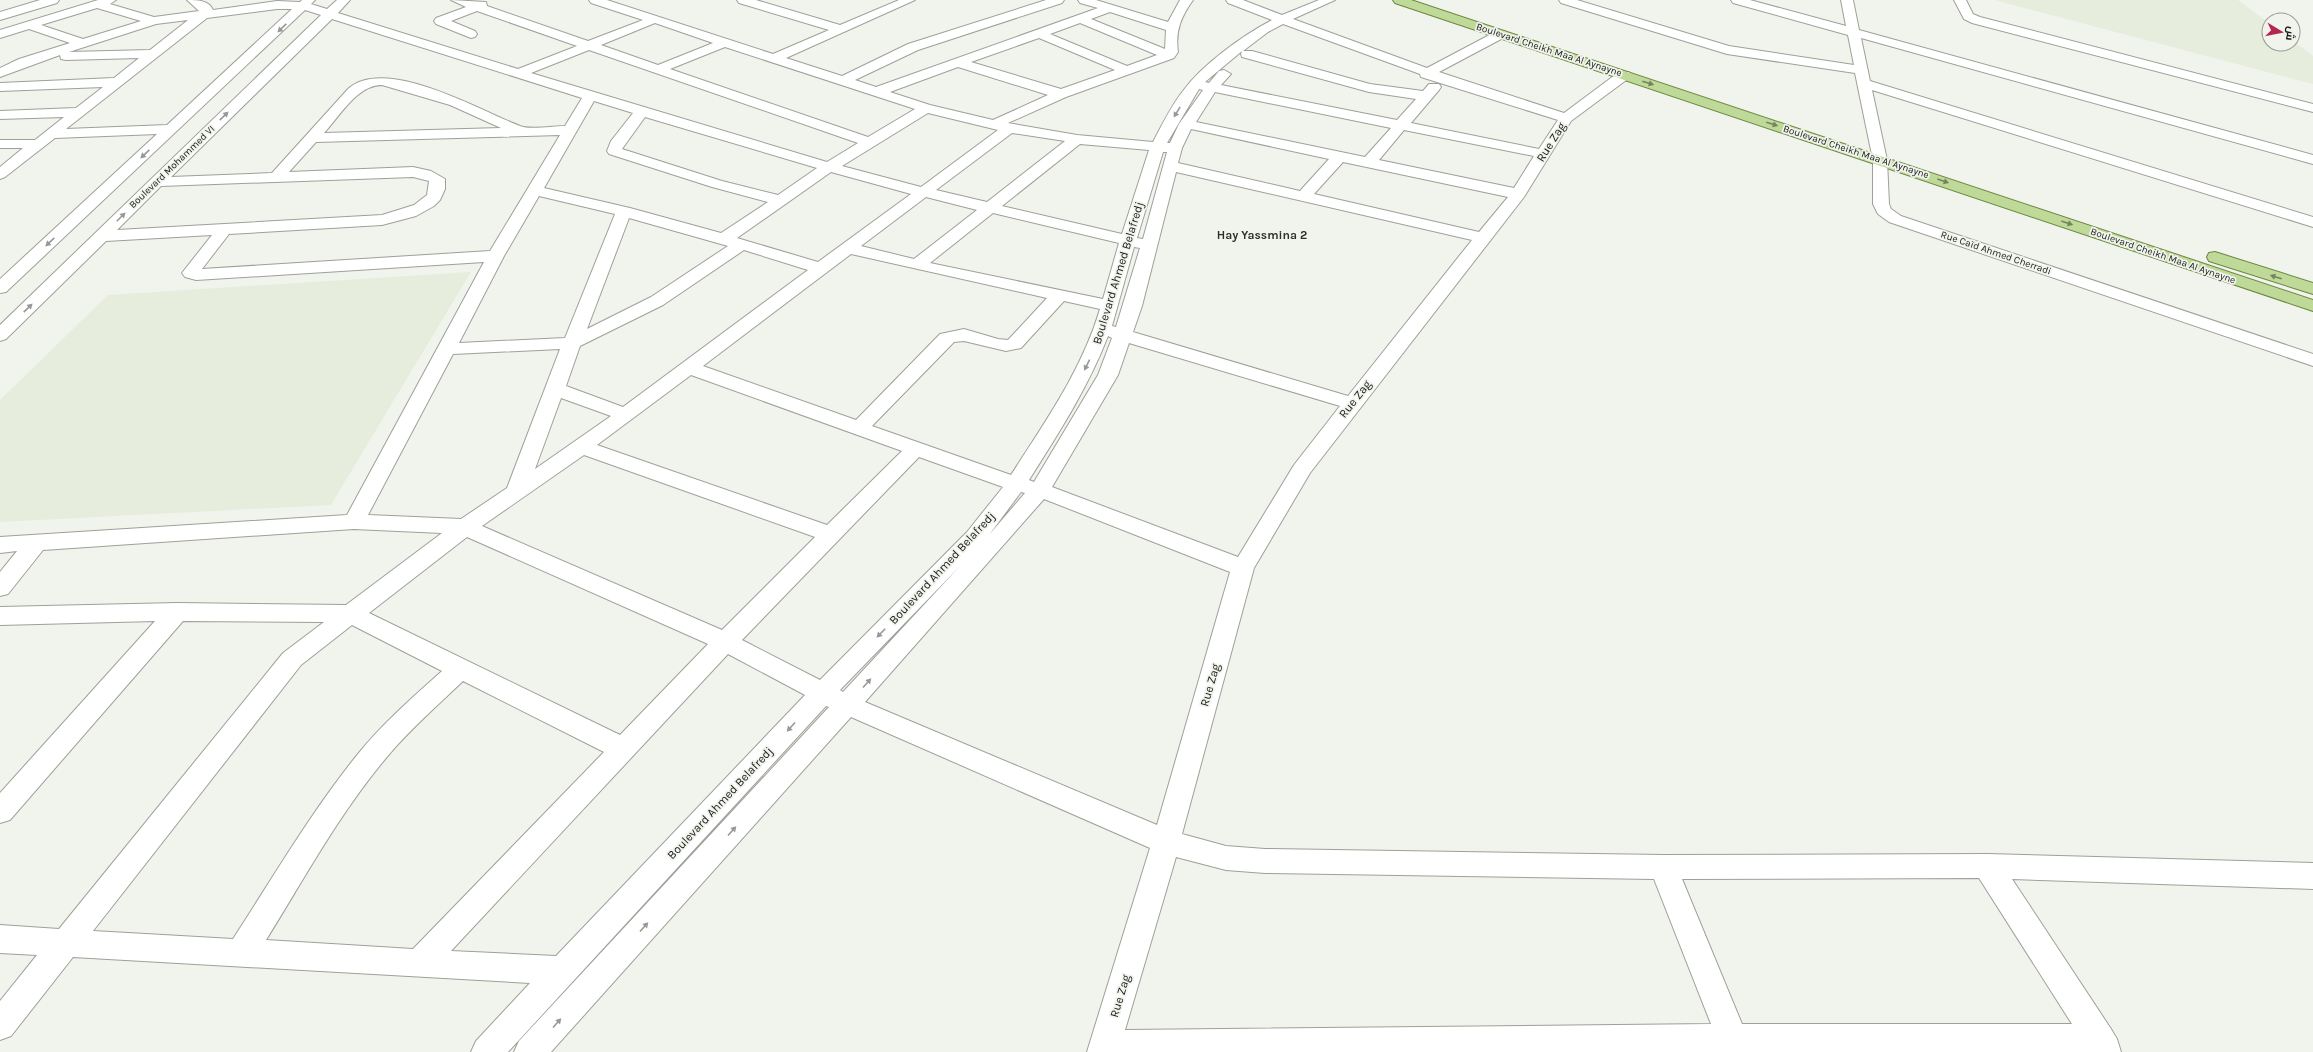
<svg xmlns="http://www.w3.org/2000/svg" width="2313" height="1052" font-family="Karla,Cairo,sans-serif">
<rect width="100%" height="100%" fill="#f0f4ec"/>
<g fill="#e6eddd">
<path d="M1994,0h244l31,23v21h24v-3l20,15v28z"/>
<path d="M471,272l-140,233 -331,17v-122l108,-105z"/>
</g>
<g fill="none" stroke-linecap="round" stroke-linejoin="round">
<defs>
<g id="minor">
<path d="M40,0h19l-2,3 -57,17v-8z"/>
<path d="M98,0h18l-6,4 44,13 45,-6 -12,-11c9,0 22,0 26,10l64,-9 23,1 2,-2h13l-4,4 16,5 10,-9h13l-12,13 180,56 59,-23 -100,-35 -26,10 24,10 2,3 -2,3 -4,1 -35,-14 -2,-3 2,-3 30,-11 -15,-7 35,2 1,4 101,35 55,-21 -52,-17 -2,-3h18l166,54 56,-24 -90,-27 -2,-3h19l84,25 59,-25h16l-129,58 56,18 66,-32 138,-44h18l-2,3 -144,47 -63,30 21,7 222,-79 -18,-5 -2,-3h18l72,22 12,-22h13c-12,17 -18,31 -15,52l-4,6 -108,39 -58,26 69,12 76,7c9,-17 18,-36 30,-51 20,-27 59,-55 89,-71l-44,-17 -2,-3h17l39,15 37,-15h16l-42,19 134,49 70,-37h8l2,3 -2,3 -66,35 125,41 55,-41h10l2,3 -2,3 -58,43 -47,76 -214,276 -56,95 -72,266 44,12 39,3 398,6 324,-1 326,9v26l-301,-10 99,150 6,10 4,13h-1034l63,-204 -299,-131 -300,335h-37l5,-11 310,-334 -3,-1 -318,346h-37l5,-11 54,-58 -457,-26 -62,79 -11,4v-39l37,-46 -37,-2v-28l59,4 224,-276 41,-31 -141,-1 -173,199 -10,3v-30l155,-172 -155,4v-18l177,-4 169,2 96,-72 -88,-4 -311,21 -35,44 -8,2v-24l17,-21 -17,2v-16l347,-22 137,-253 -288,18 -11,-3 -3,-4 30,-38 -106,6 -100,98 -6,2v-16l321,-310 -16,-5 -299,282 -6,1v-14l157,-145 -102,4 -50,39 -5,2v-12l23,-19h-23v-8h35l29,-23 -64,2v-8l76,-3 27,-21 -103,4v-8l114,-5 25,-20 -73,2 -5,-1 -1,-4 -60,22v-9l19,-9 51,-16 -41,-14 -29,9v-8zM97,8l44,13 -58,18 -42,-14zM277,9h15l-125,116 -101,4 141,-111zM1110,12l56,18 -1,19 -74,-30zM332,19l250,79 -17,28c-11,0 -36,4 -45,0 -39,-15 -135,-71 -172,-37l-76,84 -101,4zM188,20l-38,30 -81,2 87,-28zM655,23l58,20 -55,22 -57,-20zM1080,23l77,32 -30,11 -77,-32zM1283,24l137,50 1,3 137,43 -19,29 -128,-26 28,-33 2,-3 -2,-3h-10l-6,7 -53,-7 -118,-33h-9l25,-19zM1039,38l76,32 -54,19 -90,-27zM725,47l190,62 -47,28 -198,-68zM589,50l269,93 -31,19 -296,-89zM1242,51l-1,3 1,3 127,35 47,7 -19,21 -176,-35 10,-11 -7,-4 -5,1 -10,12 -4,-1zM958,67l90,28 -55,25 -63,-15 -40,-13zM382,85l68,20 51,23 -177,5c16,-17 33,-48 58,-48zM1199,89l4,1 -24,34 -9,19h-3zM1215,92l176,36 -26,29 -169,-35zM594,101l39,12 -22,28 -4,10 2,3 103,33 56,15 -47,31 -91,-25 -86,-20zM928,113l70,17 -77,57 -79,-21zM645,117l172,51 -39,27 -56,-14 -100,-32zM1191,129l138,30 -29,32 -122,-28 4,-15zM1404,130l130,26 -20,32 -135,-28zM1012,133l53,8 -78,61 -51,-12zM560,135l-70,116 -288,18 27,-35 153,-9 34,-9 18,-10 6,-6 5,-11v-10l-14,-8 -18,-4 -124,5 27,-30zM1080,144l69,6 -27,84 -120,-28zM1163,152h4l-24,87 -6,-1zM1343,162l165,35 -29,35 -165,-38zM831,172l80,22 -93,68 -81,-24zM1176,172l296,68 -124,156 -215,-64 9,-26zM413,177l16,4 -2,14 -13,10 -32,10 -265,15 44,-44zM539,196l76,18 -50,124 -106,5 45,-87zM926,197l51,13 -63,49 -53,-13zM993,213l126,30 -16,56 -173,-36zM629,218l99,28 -77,51 -64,32zM1134,247l6,1 -24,79 -4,-1zM744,250l64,20 -185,137 -57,-21 14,-40 83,-41zM851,254l196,44 -39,42 -10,-1 -34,-10 -24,5 -84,86 -153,-54zM1064,301l36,8c-18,61 -55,113 -89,166l-139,-49 82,-84 10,-1 42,10 15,-3zM1108,336l4,2 -14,37 -64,107 -5,-2c29,-46 59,-92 79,-144zM1129,343l211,63 -46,59 -56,92 -186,-70 66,-112zM560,349l-53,139 -46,31 -93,-4 85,-161zM691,375l211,76 -75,74 -230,-80zM561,398l50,18 -76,53zM584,455l231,82 -93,93 -240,-104zM919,457l84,30 -36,45 -147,148 -78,-40zM1021,492l4,1 -36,42zM1044,499l186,73 -73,253 -292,-123zM467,537l241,107 -88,91 -251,-122zM962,564l-119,128 -3,-2zM352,625l90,46c-29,26 -59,52 -84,83 -47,58 -84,122 -125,185l-140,-8 208,-266zM728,654l77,41 -249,261 -105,-5zM463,681l141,71 -191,197 -147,-9c38,-61 73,-126 120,-182 23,-28 51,-52 77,-77zM1176,857l50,13 39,3 389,6 57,145 -586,6zM1979,878l93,146h-330l-60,-145z"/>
<path d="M1559,0h18l152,46 125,19 -6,-30 -115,-32 -2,-3h19l96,26 -5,-26h12l6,30 454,125v9l-452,-126 9,43 443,136v10l-441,-137 15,70 2,44 2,5 10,7 412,138v12l-424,-144 -11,-8 -5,-10v-44l-18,-87 -128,-19 -166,-51z"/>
<path d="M1954,0h12l7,14 7,3 333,87v8l-341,-89 -8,-4z"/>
</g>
<g id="major">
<path d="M1393,0h18l902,300v11l-918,-308z"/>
<path d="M2215,252l98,31v11l-104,-33 -2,-4 2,-4z"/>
</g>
</defs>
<use href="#minor" stroke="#9da198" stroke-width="2"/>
<use href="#major" stroke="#6a863f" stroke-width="2"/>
<use href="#minor" fill="#fff" fill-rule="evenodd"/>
<use href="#major" fill="#bfd998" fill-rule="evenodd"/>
</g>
<defs><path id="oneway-solid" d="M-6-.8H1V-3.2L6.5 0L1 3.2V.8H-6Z"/></defs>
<g fill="#989897">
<use href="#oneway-solid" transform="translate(282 28) rotate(136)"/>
<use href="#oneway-solid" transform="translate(1177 112) rotate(121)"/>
<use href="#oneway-solid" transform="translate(224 116) rotate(-44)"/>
<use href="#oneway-solid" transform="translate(145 154) rotate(137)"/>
<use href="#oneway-solid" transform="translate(121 217) rotate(-45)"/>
<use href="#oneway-solid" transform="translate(50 242) rotate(137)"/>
<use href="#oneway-solid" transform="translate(28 308) rotate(-44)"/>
<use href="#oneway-solid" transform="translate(1087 365) rotate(116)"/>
<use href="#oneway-solid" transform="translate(881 633) rotate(134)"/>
<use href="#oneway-solid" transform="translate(867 683) rotate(-48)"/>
<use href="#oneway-solid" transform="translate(791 727) rotate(132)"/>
<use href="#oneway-solid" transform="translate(732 831) rotate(-48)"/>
<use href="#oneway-solid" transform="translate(644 927) rotate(-48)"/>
<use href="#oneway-solid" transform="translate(557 1023) rotate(-48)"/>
</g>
<g fill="#75845e">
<use href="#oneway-solid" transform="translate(1648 83) rotate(18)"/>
<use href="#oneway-solid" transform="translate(1772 124) rotate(18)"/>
<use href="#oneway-solid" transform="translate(1943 181) rotate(19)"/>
<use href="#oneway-solid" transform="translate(2067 223) rotate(19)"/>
<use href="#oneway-solid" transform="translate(2276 277) rotate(-162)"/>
</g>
<g text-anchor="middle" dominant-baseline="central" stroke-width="3.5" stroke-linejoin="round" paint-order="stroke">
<g font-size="10" fill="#1a1b18" stroke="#f0f4ec">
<text transform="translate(1549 50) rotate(18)">Boulevard Cheikh Maa Al Aynayne</text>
<text transform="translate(1856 152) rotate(18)">Boulevard Cheikh Maa Al Aynayne</text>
<text transform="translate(172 167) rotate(-44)">Boulevard Mohammed VI</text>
<text transform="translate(1996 253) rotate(19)">Rue Caïd Ahmed Cherradi</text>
<text transform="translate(2163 256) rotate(19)">Boulevard Cheikh Maa Al Aynayne</text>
</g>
<g font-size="12" fill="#1a1b18" stroke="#f0f4ec">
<text transform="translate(1551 142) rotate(-58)">Rue Zag</text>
<text transform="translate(1118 273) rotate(-73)">Boulevard Ahmed Belafredj</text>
<text transform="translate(1355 399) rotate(-52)">Rue Zag</text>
<text transform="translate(942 568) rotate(-47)">Boulevard Ahmed Belafredj</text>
<text transform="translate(1210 685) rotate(-74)">Rue Zag</text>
<text transform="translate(720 803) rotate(-47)">Boulevard Ahmed Belafredj</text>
<text transform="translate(1120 996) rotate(-73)">Rue Zag</text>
</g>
<g font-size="12" font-weight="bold" fill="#2c2f28" stroke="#f0f4ec">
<text x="1262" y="235">Hay Yassmina 2</text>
</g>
</g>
<g transform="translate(2281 32) rotate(100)"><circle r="19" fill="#f0f4ec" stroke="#9a9d97"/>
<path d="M0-3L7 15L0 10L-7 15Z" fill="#b52554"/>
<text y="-6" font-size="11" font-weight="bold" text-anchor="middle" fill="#1a1b18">ش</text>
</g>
</svg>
